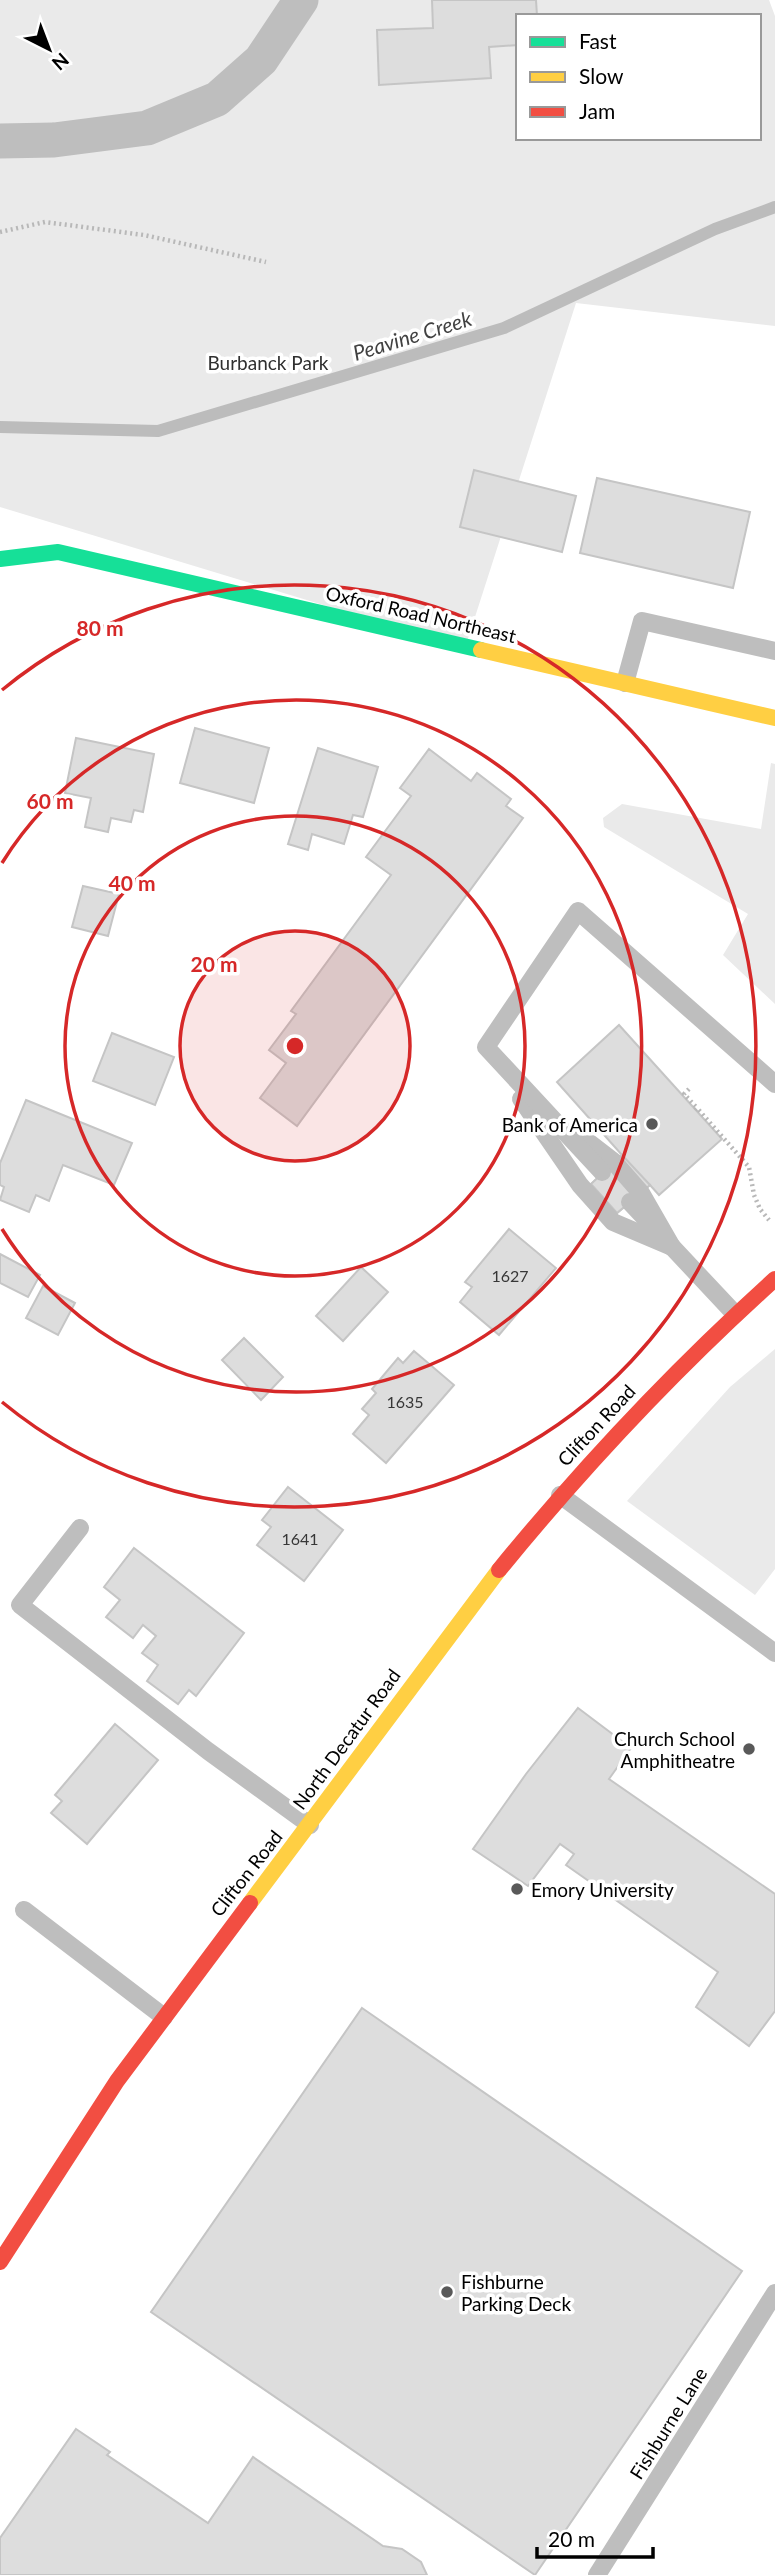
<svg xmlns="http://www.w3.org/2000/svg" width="775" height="2575" font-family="Lato,sans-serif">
<rect width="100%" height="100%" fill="#fff"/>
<g fill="#eaeaea" fill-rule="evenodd">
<path d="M0,0h769l6,16v310l-199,-23 -111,345 -465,-141zM518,16h241v122h-241z"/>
<path d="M771,763l4,1v240l-52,-49 25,-41 -144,-87 -1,-9 19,-14 139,25z"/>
<path d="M775,1349v220l-20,26 -128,-94 103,-114z"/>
</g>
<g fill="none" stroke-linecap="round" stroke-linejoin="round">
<path stroke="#bcbcbc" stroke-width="12" d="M0,427l158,4 346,-103 211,-99 60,-22"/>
</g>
<g fill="#ddd" stroke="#c5c5c5" stroke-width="2">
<path d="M432,0h104l1,16h-19v29l-29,2 2,31 -112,7 -2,-55 56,-2z"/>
<path d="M474,470l102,26 -14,56 -102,-25z"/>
<path d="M597,478l153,34 -17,76 -153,-35z"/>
<path d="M195,728l74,20 -15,55 -74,-20z"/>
<path d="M76,738l78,16 -11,58 -9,-2 -3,12 -20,-4 -3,14 -23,-5 6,-29 -26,-5z"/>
<path d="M318,748l60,19 -15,50 -10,-2 -9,29 -32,-10 -4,16 -20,-6z"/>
<path d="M429,749l42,32 6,-8 34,26 -5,7 17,12 -226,308 -37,-28 26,-35 -17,-13 27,-36 -5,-3 100,-136 -25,-18 45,-61 -11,-8z"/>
<path d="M83,886l36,8 -11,42 -36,-9z"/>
<path d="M619,1025l103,114 -63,56 -9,-10 -33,28 -26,-29 31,-29 -65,-73z"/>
<path d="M112,1033l62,24 -19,48 -62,-24z"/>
<path d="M26,1100l106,43 -18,42 -51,-20 -14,36 -13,-6 -7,17 -29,-12 4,-13 -4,-2v-22z"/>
<path d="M622,1155l28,30 -33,28 -26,-29z"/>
<path d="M509,1229l47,39 -57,67 -39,-33 12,-15 -7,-5z"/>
<path d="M0,1254l40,21 -12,22 -28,-14z"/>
<path d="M361,1267l27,25 -45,49 -27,-25z"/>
<path d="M43,1286l32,17 -17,32 -32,-17z"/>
<path d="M244,1338l39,39 -22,23 -39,-40z"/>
<path d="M414,1351l40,34 -68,78 -33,-29 16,-19 -7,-6 14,-16 -4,-4 26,-31 5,5z"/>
<path d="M288,1487l55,43 -39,51 -47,-36 14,-18 -9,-7z"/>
<path d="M134,1548l110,85 -48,63 -7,-6 -11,14 -31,-23 11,-16 -16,-12 14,-17 -13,-11 -10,13 -27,-21 14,-17 -16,-13z"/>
<path d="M578,1708l53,40 -22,31 166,115v117l-26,35 -53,-39 22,-35 -152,-107 8,-11 -14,-10 -32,42 -55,-37 53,-75z"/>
<path d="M115,1724l43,36 -71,84 -36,-31 11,-12 -7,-6z"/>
<path d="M362,2008l380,263 -207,304 -384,-263z"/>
<path d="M76,2429l34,23 -3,3 101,68 45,-66 130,89 19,3 19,13 6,13h-427v-37z"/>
</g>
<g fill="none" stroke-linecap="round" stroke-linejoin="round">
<g stroke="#b8b8b8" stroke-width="4.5" stroke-dasharray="2 3.5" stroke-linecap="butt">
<path d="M0,232l45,-10 99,13 122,27"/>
<path d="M689,1089l-5,5 13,14"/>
<path d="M695,1110l2,-2 52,59 5,28 6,14 9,11"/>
</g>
<g stroke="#bebebe" stroke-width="18">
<path d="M625,683l17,-62 133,30"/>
<path d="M521,1099l59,86 33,37 59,25"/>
<path d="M579,1135l35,27 27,31 31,54"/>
<path d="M602,1172l-116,-125 92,-136 197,173"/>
<path d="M630,1202l105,112"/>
<path d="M560,1495l215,158"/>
<path d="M80,1528l-60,77 188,146 102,74"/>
<path d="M24,1910l140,107"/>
<path d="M597,2575l178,-282"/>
</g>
<path stroke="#bebebe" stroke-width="35" d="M0,141l54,-1 93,-12 70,-29 44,-39 40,-60"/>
<path stroke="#16e098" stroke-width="16" d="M0,559l58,-7 423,98"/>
<g stroke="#ffcf43" stroke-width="16">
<path d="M481,650l294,68"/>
<path d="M250,1903l249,-333"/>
</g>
<g stroke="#f24e42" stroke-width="16">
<path d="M499,1570c85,-104 176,-201 276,-291"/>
<path d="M0,2262l117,-181 133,-178"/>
</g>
</g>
<circle cx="295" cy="1046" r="115" fill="#d62828" fill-opacity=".12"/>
<g fill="none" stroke="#d62828" stroke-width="3.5">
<circle cx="295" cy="1046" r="115"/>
<circle cx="295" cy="1046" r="230"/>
<path d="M2 863A346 346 0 1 1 2 1229"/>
<path d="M2 690A461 461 0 1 1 2 1402"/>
</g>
<g fill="#595959" stroke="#fff" stroke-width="2.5">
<circle cx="652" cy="1124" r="7"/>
<circle cx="749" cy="1749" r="7"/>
<circle cx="517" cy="1889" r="7"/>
<circle cx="447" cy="2292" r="7"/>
</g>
<g text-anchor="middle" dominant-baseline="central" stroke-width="7" stroke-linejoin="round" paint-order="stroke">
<g font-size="16" fill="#373737">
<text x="510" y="1275">1627</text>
<text x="405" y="1401">1635</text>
<text x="300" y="1538">1641</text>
</g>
<g font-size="19" fill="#303030" stroke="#fff">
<text x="268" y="362">Burbanck Park</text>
</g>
<g font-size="19" fill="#000" stroke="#fff">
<text transform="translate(421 614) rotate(13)">Oxford Road Northeast</text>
<text transform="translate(596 1425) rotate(-47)">Clifton Road</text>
<text transform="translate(346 1739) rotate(-54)">North Decatur Road</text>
<text transform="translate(246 1873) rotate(-52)">Clifton Road</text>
<text transform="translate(668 2423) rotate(-58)">Fishburne Lane</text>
</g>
<g font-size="19" fill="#000" stroke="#fff" text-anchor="end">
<text x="638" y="1124">Bank of America</text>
<text x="735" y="1738">Church School<tspan x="735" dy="22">Amphitheatre</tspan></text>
<text x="531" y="1889" text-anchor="start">Emory University</text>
<text x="461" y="2281" text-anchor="start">Fishburne<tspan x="461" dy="22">Parking Deck</tspan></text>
</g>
<g font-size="21" font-style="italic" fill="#414141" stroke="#fff">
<text transform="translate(412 335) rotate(-17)">Peavine Creek</text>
</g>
</g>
<circle cx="295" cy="1046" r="10" fill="#d62828" stroke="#fff" stroke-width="3.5"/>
<g font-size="21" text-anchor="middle" font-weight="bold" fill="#d62828" stroke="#fff" stroke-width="7" stroke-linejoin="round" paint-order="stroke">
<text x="100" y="636">80 m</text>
<text x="50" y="809">60 m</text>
<text x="132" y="891">40 m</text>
<text x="214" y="972">20 m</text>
</g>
<rect x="516" y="14" width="245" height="126" fill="#ffffff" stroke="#999999" stroke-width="2"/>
<rect x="530" y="37" width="35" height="10" fill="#16e098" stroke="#999999" stroke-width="2"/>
<text x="579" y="49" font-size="21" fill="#000000">Fast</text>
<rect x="530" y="72" width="35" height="10" fill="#ffcf43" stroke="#999999" stroke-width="2"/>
<text x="579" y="84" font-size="21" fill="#000000">Slow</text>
<rect x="530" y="107" width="35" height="10" fill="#f24e42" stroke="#999999" stroke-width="2"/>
<text x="579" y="119" font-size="21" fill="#000000">Jam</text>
<g transform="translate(49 49) rotate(138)" stroke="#ffffff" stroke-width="5" paint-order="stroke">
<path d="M0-5L12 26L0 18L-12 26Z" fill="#000000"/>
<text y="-10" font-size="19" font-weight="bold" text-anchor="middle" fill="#000000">N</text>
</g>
<path d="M537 2547v10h116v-10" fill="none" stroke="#000000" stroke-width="3.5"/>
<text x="548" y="2547" font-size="21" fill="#000000" stroke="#ffffff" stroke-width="5" paint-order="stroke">20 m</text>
</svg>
